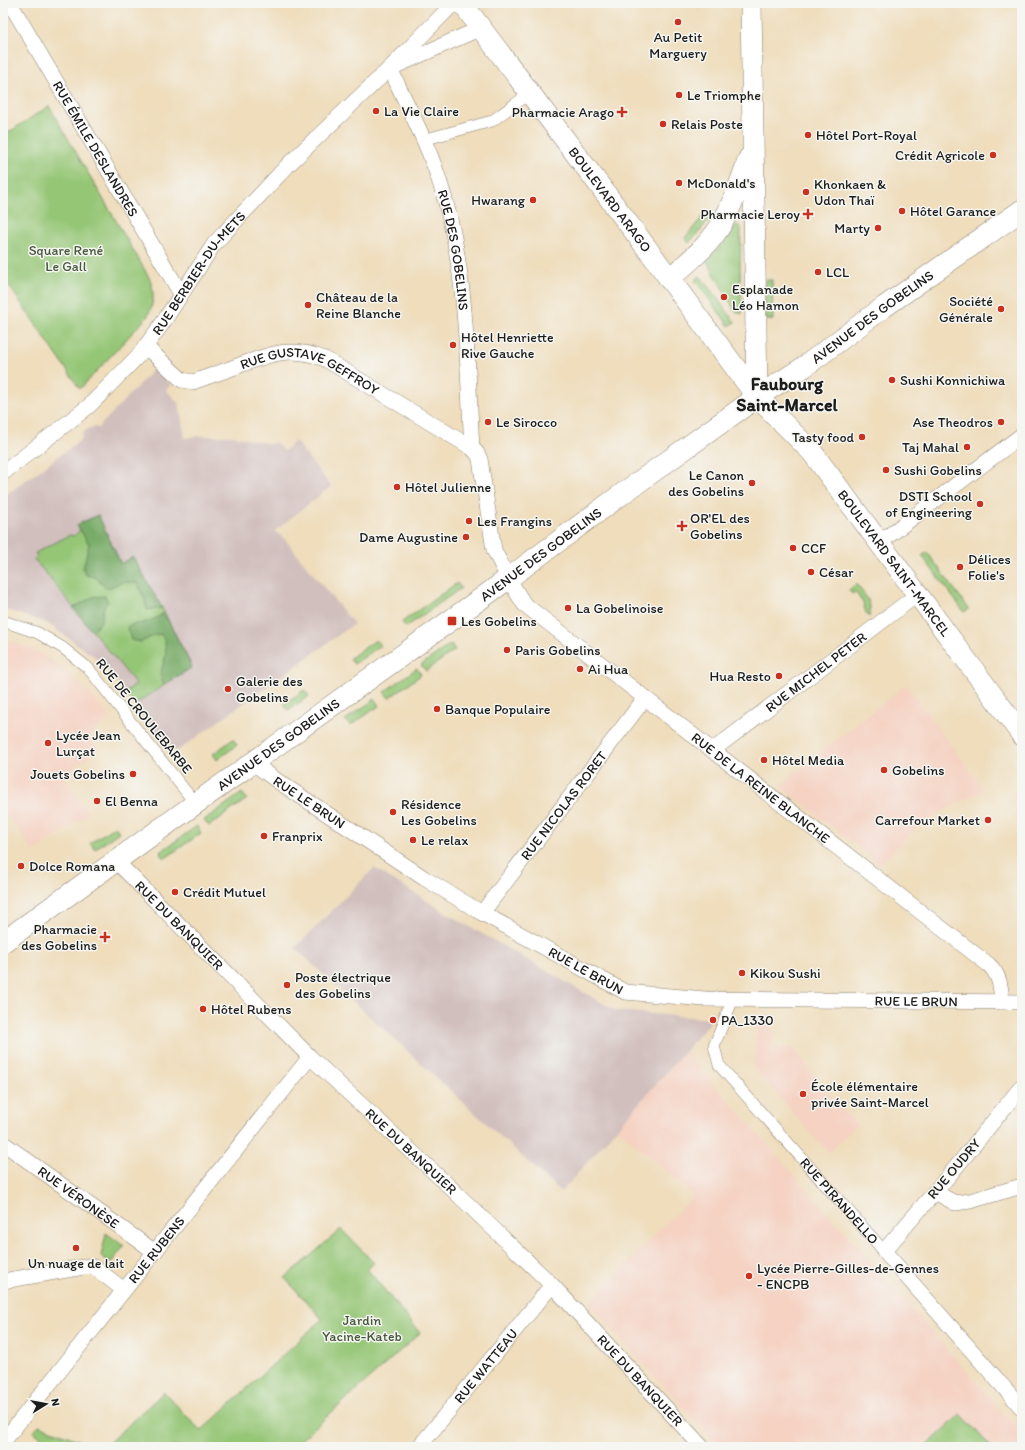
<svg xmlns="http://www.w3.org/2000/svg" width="1025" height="1450" font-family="Itim,sans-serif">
<rect width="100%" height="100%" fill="#f6f6f2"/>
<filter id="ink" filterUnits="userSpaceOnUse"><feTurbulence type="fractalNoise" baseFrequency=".025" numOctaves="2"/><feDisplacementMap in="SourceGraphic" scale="8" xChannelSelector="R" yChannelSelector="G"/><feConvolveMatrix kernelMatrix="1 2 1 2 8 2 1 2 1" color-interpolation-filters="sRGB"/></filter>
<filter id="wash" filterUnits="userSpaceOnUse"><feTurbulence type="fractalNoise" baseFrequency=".012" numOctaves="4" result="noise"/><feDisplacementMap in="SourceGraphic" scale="16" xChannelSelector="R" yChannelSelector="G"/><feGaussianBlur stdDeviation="0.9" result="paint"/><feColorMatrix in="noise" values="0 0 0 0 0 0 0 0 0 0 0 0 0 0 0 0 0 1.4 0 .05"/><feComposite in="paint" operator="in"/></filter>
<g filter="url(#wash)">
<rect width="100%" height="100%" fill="#efddbc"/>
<g fill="#f5d2c2">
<path d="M3,638l33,13 25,16 29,26 20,25 -22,19 10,12 -35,28 26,36 -55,39 -26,-36 -5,3z"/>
<path d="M906,685l77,103 -4,4 -34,18 -27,16 -38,38 -99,-77 12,-13z"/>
<path d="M758,1019h15l-1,28 21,1 23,30 41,47 -29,28 -75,-86z"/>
<path d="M685,1051l337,383v13h-303l-130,-143 53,-57 52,-51 -77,-68z"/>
</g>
<g fill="#d1bfbd">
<path d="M155,368l16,17 -5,5 13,14 6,34 13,-2h34l39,8 4,-2 9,9 11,-10 36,45 -56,45 7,5 72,88 -177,127 -8,-2 -35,-44 -26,-36 -12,-11 -49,-35 -44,-14v-112l78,-57 2,-7 3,-3 6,-3 6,1z"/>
<path d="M374,868l74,46 168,97 97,8 -152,173 -266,-244z"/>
</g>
<g fill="#95c676" stroke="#587149">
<path d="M49,106l101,173c5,14 4,25 -3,38l-67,72 -77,-112v-141z"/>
<path d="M704,215l5,4 -10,13 -10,11 -4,-5z"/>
<path d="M738,225l3,3 -1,38 2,48 -7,-3 -28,-50 21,-23 7,-12z"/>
<path d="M700,276l35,46 -6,4 -34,-46z"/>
<path d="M765,280h7l1,40h-7z"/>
<path d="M98,515l23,49 12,-7 29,51 30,59 -58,38 -10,-13 12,-7 -5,-7 -97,-119 3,-3 -2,-3 35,-18 4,1 6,-6 -3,-5z"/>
<path d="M927,552l42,57 -5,3 -42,-56z"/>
<path d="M457,583l4,5 -55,39 -4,-5z"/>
<path d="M856,584c8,10 18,19 13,33l-3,-4 -3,-10 -8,-11 -3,2 -3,-4z"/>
<path d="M376,640l4,6 -26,18 -4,-6z"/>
<path d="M451,644l4,6 -29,21 -5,-6z"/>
<path d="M417,668l4,7 -32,23 -5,-6z"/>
<path d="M304,690l5,6 -21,14 -4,-6z"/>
<path d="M375,699l4,7 -29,20 -5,-6z"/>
<path d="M233,739l4,6 -20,15 -4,-6z"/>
<path d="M242,793l5,6 -38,27 -5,-6z"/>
<path d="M115,826l4,6 -24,17 -5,-6z"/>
<path d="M197,826l4,7 -34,24 -4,1 -2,-3 -1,-3z"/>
<path d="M341,1229l31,32 2,2 -7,6 53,64 -127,114h-189l60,-55 37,39 121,-112 -37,-41z"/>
<path d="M106,1233l18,13 -13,17 -10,-7z"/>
<path d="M961,1414l30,33h-66z"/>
<path d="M39,1425l57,22h-43l-20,-16z"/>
</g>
<g fill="#78ab67" stroke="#4a6442">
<path d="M98,515l23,49 12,-7 29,51 -15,2 -2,-10 -8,-17 -14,-1 -15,6 -6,-3c-4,-8 -8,-8 -16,-10l-3,-6 6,-25 -12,-19z"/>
<path d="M105,596l3,6 -4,4 -3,16 -9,9 -19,-23 20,-11z"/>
<path d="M164,613l28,54 -28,18 -4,-10 6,-20 -1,-14 -4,-7 -6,1 -14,7 -10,-2 -4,-13c5,-3 10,-3 16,-4 8,-2 15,-6 21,-10z"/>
</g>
</g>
<g filter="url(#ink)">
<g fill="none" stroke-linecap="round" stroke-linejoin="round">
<defs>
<g id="pedestrian">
<path d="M423,140l69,-19 38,-28"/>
<path d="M3,621l35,12 25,15 25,20 107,135"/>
<path id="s1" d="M733,999l-19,47 5,19 165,186"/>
</g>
<g id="minor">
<path id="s2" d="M10,3l171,291"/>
<path d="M398,65l83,-37"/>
<path id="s3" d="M390,68c17,38 38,75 50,115 27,81 27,179 32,265"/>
<path id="s4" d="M146,347l36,33 11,2c16,-6 32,-11 47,-17 33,-12 51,-19 85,-6l147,89 5,5 3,6 14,91 14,28 16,26 465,361c11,10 12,23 13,37"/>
<path id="s5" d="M3,473l86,-67 50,-51 23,-31 52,-80 76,-81 100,-95 64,-65"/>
<path d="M879,543l143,-108"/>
<path id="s6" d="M713,750l205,-156"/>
<path id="s7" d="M252,762l24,18 148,98 58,35 143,79 80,7 317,3"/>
<path id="s8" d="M116,861l194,196 142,132 100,96 150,162"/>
<path id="s9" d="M482,913l163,-215"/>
<path d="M1022,1086l-70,86 -68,79 138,157"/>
<path id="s10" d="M3,1143l152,109"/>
<path d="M935,1192l20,11 15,-2 52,-15"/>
<path d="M3,1281l87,-15 4,1 30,23"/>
<path id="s11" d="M3,1442l307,-385"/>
<path id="s12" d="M419,1447l133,-162"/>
</g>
<g id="secondary">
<path id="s13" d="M462,3l187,248 108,146 55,55 210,283"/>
<path d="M751,3l6,394"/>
<path d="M669,279c19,-17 41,-34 53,-56 12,-20 19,-43 27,-65"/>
<path id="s14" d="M3,942l487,-350 132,-98 135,-97 47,-30 80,-60 138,-97"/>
</g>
</defs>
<use href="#pedestrian" stroke="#867c6c" stroke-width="12"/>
<use href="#minor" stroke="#867c6c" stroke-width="16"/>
<use href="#secondary" stroke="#867c6c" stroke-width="22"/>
<use href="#pedestrian" stroke="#fff" stroke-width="11"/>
<use href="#minor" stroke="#fff" stroke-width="15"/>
<use href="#secondary" stroke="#fff" stroke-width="21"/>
</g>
</g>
<g fill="#c8321e" stroke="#f6f6f2" stroke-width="1.5">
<circle cx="678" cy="22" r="4"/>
<circle cx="679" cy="95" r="4"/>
<circle cx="376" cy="111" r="4"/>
<path d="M620 106h4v4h4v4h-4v4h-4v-4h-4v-4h4z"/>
<circle cx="663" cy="124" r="4"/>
<circle cx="808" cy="135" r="4"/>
<circle cx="993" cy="155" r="4"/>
<circle cx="679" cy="183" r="4"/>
<circle cx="806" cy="192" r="4"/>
<circle cx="533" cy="200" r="4"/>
<circle cx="902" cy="211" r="4"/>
<path d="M806 208h4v4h4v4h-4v4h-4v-4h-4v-4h4z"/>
<circle cx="878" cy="228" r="4"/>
<circle cx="818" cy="272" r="4"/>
<circle cx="724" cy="297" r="4"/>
<circle cx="308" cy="305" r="4"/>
<circle cx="1001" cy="309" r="4"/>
<circle cx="453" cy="345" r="4"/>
<circle cx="892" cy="380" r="4"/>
<circle cx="488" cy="422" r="4"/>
<circle cx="1001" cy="422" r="4"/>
<circle cx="862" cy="437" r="4"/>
<circle cx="967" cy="447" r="4"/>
<circle cx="886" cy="470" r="4"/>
<circle cx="752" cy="483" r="4"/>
<circle cx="397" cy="487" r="4"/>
<circle cx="980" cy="504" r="4"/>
<circle cx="469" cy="521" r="4"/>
<path d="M680 520h4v4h4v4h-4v4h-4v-4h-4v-4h4z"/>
<circle cx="466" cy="537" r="4"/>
<circle cx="793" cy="548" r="4"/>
<circle cx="960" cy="567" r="4"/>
<circle cx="811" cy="572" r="4"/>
<circle cx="568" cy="608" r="4"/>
<rect x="447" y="616" width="10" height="10" rx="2"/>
<circle cx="507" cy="650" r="4"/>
<circle cx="580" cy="669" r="4"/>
<circle cx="779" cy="676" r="4"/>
<circle cx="228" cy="689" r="4"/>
<circle cx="437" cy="709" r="4"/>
<circle cx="48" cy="743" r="4"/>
<circle cx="764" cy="760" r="4"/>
<circle cx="884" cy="770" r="4"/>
<circle cx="133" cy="774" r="4"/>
<circle cx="97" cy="801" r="4"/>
<circle cx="393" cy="812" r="4"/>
<circle cx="988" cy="820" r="4"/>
<circle cx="264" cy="836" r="4"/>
<circle cx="413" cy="840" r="4"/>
<circle cx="21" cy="866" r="4"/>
<circle cx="175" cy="892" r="4"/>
<path d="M103 931h4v4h4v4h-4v4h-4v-4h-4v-4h4z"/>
<circle cx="742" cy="973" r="4"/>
<circle cx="287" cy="985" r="4"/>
<circle cx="203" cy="1009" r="4"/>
<circle cx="713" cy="1020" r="4"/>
<circle cx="803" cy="1094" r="4"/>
<circle cx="76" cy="1248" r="4"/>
<circle cx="749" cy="1276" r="4"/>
</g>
<g text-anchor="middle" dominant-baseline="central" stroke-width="3" stroke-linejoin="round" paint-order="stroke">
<g font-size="14" fill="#1c1c1c" stroke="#f6f6f2" text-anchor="start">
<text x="678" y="37" text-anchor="middle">Au Petit<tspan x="678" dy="16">Marguery</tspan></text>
<text x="687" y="95">Le Triomphe</text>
<text x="384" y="111">La Vie Claire</text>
<text x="614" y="112" text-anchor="end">Pharmacie Arago</text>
<text x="671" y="124">Relais Poste</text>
<text x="816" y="135">Hôtel Port-Royal</text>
<text x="985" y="155" text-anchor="end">Crédit Agricole</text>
<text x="687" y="183">McDonald's</text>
<text x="814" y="184">Khonkaen &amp;<tspan x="814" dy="16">Udon Thaï</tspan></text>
<text x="525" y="200" text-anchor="end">Hwarang</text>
<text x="910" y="211">Hôtel Garance</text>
<text x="800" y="214" text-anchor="end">Pharmacie Leroy</text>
<text x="870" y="228" text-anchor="end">Marty</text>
<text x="826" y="272">LCL</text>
<text x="732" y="289">Esplanade<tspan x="732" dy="16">Léo Hamon</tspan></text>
<text x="316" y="297">Château de la<tspan x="316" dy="16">Reine Blanche</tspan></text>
<text x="993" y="301" text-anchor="end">Société<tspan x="993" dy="16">Générale</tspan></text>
<text x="461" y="337">Hôtel Henriette<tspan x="461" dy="16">Rive Gauche</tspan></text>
<text x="900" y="380">Sushi Konnichiwa</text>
<text x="496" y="422">Le Sirocco</text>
<text x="993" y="422" text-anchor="end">Ase Theodros</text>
<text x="854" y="437" text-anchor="end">Tasty food</text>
<text x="959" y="447" text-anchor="end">Taj Mahal</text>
<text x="894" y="470">Sushi Gobelins</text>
<text x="744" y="475" text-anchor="end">Le Canon<tspan x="744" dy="16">des Gobelins</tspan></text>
<text x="405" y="487">Hôtel Julienne</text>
<text x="972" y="496" text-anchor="end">DSTI School<tspan x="972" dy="16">of Engineering</tspan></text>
<text x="690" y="518">OR'EL des<tspan x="690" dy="16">Gobelins</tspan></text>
<text x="477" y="521">Les Frangins</text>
<text x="458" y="537" text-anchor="end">Dame Augustine</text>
<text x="801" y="548">CCF</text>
<text x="968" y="559">Délices<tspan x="968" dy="16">Folie's</tspan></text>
<text x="819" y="572">César</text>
<text x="576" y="608">La Gobelinoise</text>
<text x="461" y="621">Les Gobelins</text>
<text x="515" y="650">Paris Gobelins</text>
<text x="588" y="669">Ai Hua</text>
<text x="771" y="676" text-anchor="end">Hua Resto</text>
<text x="236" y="681">Galerie des<tspan x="236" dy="16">Gobelins</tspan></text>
<text x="445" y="709">Banque Populaire</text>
<text x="56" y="735">Lycée Jean<tspan x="56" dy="16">Lurçat</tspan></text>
<text x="772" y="760">Hôtel Media</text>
<text x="892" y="770">Gobelins</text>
<text x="125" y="774" text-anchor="end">Jouets Gobelins</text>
<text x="105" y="801">El Benna</text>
<text x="401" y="804">Résidence<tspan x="401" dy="16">Les Gobelins</tspan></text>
<text x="980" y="820" text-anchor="end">Carrefour Market</text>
<text x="272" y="836">Franprix</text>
<text x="421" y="840">Le relax</text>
<text x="29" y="866">Dolce Romana</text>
<text x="183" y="892">Crédit Mutuel</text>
<text x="97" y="929" text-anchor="end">Pharmacie<tspan x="97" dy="16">des Gobelins</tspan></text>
<text x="750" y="973">Kikou Sushi</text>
<text x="295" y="977">Poste électrique<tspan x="295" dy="16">des Gobelins</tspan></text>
<text x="211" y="1009">Hôtel Rubens</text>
<text x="721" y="1020">PA_1330</text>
<text x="811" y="1086">École élémentaire<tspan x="811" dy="16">privée Saint-Marcel</tspan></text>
<text x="76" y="1263" text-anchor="middle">Un nuage de lait</text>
<text x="757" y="1268">Lycée Pierre-Gilles-de-Gennes<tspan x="757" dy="16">- ENCPB</tspan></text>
</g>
<g font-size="14" fill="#1c1c1c" stroke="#f6f6f2">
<text stroke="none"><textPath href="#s2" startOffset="169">RUE ÉMILE DESLANDRES</textPath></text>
<text stroke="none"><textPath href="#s13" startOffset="246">BOULEVARD ARAGO</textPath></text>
<text stroke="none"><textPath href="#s3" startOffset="194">RUE DES GOBELINS</textPath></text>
<text stroke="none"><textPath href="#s5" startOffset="282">RUE BERBIER-DU-METS</textPath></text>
<text stroke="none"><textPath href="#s14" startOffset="1071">AVENUE DES GOBELINS</textPath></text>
<text stroke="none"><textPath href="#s4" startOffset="185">RUE GUSTAVE GEFFROY</textPath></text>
<text stroke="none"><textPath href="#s14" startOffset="663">AVENUE DES GOBELINS</textPath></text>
<text stroke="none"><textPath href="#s13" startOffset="708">BOULEVARD SAINT-MARCEL</textPath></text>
<text stroke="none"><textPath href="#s6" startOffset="129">RUE MICHEL PETER</textPath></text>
<text transform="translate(144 716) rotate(51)">RUE DE CROULEBARBE</text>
<text stroke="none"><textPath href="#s14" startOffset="339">AVENUE DES GOBELINS</textPath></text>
<text stroke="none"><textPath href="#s4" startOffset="837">RUE DE LA REINE BLANCHE</textPath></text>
<text stroke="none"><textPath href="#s7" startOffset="70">RUE LE BRUN</textPath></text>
<text stroke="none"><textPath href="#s9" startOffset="135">RUE NICOLAS RORET</textPath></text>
<text stroke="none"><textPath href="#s8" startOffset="90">RUE DU BANQUIER</textPath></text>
<text stroke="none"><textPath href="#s7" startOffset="394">RUE LE BRUN</textPath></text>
<text stroke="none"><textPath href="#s7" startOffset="730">RUE LE BRUN</textPath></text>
<text stroke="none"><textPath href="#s8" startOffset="414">RUE DU BANQUIER</textPath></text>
<text transform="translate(954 1169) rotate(-50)">RUE OUDRY</text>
<text stroke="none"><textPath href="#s10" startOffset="93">RUE VÉRONÈSE</textPath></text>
<text stroke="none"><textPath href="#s1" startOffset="252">RUE PIRANDELLO</textPath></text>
<text stroke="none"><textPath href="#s11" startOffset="246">RUE RUBENS</textPath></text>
<text stroke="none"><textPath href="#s12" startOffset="105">RUE WATTEAU</textPath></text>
<text stroke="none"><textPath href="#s8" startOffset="738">RUE DU BANQUIER</textPath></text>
</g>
<g font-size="14" fill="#46583c" stroke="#f6f6f2">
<text x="66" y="250">Square René<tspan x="66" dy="16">Le Gall</tspan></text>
<text x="362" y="1320">Jardin<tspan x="362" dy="16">Yacine-Kateb</tspan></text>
</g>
<g font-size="18" font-weight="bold" fill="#1c1c1c" stroke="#f6f6f2">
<text x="787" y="384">Faubourg<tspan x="787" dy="21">Saint-Marcel</tspan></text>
</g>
</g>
<rect width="1025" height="1450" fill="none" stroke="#f6f6f2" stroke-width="16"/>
<g transform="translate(46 1404) rotate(79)" stroke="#f6f6f2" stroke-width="3" paint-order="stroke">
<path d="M0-3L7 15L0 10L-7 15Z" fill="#1c1c1c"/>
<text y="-6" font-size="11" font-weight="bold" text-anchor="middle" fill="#1c1c1c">N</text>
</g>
</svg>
